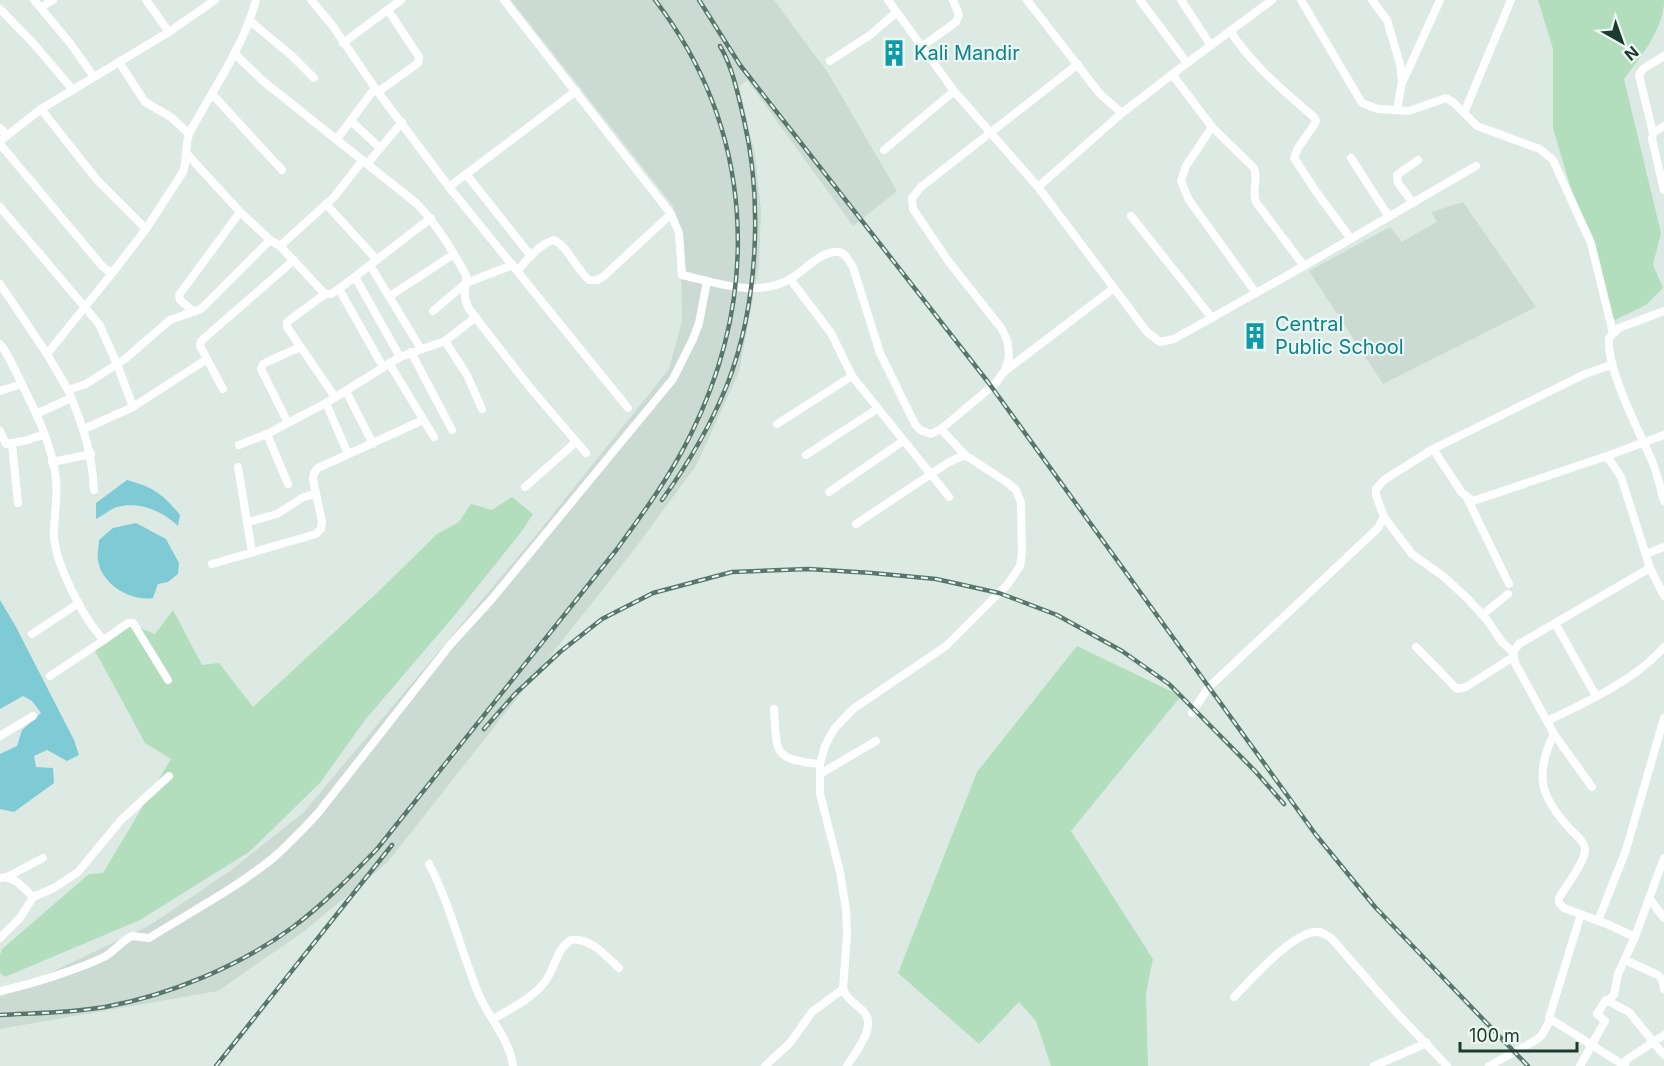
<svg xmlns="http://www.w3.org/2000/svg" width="1664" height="1066" font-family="Inter,sans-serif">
<rect width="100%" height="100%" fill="#ddeae4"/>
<g fill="#cbdad2">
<path d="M511,0h263l54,73 69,118 -44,35 -106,-146 -8,6 16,68 6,57 -2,55 -20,106 -43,94 -63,85 -246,312 -84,69 -85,59 -218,38v-32l150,-72 80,-54 73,-58 225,-268 141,-176 13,-48 -1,-55 -8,-60z"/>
<path d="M1463,202l73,105 -153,77 -74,-113 81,-44 12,15 35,-20 -6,-10z"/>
</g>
<g fill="#b3debd">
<path d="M1538,0h126c0,29 -23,56 -40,79l37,154 -8,32 10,23 -17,17 -31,15 -7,-6 -55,-186v-79z"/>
<path d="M512,497l21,17 -11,17 -68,85 -89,104 -45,63 -71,69 -109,68 -135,57 -5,-4v-18l2,-6 87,-75 14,-1 68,-114 -26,-16 -51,-94 38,-24 23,9 18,-24 29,55 17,-2 34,44 126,-116 58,-57 22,-12 12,-18 21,6z"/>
<path d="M1077,646l104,50 -110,135 82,128 -7,34 2,73h-97l-15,-45 -17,-19 -40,42 -81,-71 79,-201z"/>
</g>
<g fill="#7fcbd5">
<path d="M127,480c26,7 36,14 53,35l-2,11c-16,-15 -38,-25 -61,-19 -7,2 -14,9 -21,12v-16z"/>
<path d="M136,523l30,16 13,24 -1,11 -10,8 -10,2 -5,14c-22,4 -52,-14 -55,-38 -1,-6 1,-14 1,-20l14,-12z"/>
<path d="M0,600l16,27 58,113 5,15 -12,6 -20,-11 -13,6 2,11 17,1 1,15 -40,29 -14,-3v-55l17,-8 5,-16 19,-17 -9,-12 -9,-5 -23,13z"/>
</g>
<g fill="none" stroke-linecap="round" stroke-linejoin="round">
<g stroke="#fff" stroke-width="8">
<path d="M34,0l36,43 24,34"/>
<path d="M146,0l23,32"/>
<path d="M311,0l21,25 43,63 74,99 179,221"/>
<path d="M504,0l167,214 8,19 3,42c35,8 75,23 108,4 14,-8 27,-24 43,-27 11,-2 15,7 20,15l27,86 35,71 5,6 11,4 10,-5"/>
<path d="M888,0l66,91 84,96 84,-74 65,-50"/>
<path d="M1027,0l73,94 22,19"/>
<path d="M1140,0l47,63 85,-63"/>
<path d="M1181,0l29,44"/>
<path d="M1301,0l61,103 16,6 31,2 37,-13 8,5 23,23 63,23 13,11 38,83 22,90"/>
<path d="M1372,0l15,20 13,44 2,18 -5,28"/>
<path d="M42,7l11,-7"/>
<path d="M0,9l33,34 40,47"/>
<path d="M250,21l42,35 22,22"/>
<path d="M1230,31c22,34 54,60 84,86l2,4 -2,4 -16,23 -4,10 23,35 34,46"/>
<path d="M343,43l58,-43"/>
<path d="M923,46l33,-24 3,-7 -6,-15"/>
<path d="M234,53l29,28 153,122c21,21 35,46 50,72 1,16 -5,18 3,34l63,81 54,63"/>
<path d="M830,61l40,-26 27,-23"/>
<path d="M119,62l26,40 26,15 18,17"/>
<path d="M1172,74l40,53 42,41c5,12 -3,22 2,34l48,64 172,-100"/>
<path d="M1403,81l37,-81"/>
<path d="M378,92l40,-29 1,-6 -31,-47"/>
<path d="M212,94l70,76"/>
<path d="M41,109l56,71 49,49"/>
<path d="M1464,113l47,-113"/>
<path d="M351,121l29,27"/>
<path d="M1664,126l-11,7 -1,6 12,51"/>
<path d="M1212,127l-26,39 -5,15 8,19 67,93"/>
<path d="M0,128l7,7"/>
<path d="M1653,133l-14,-58 4,-6 21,-13"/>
<path d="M337,139l38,-51"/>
<path d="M0,141l41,-32 128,-77 46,-32"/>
<path d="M0,144l102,122 5,4 6,2 33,-43 37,-57c5,-14 1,-27 7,-40 23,-43 53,-84 66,-132"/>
<path d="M884,150l70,-59"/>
<path d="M187,154l53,58 30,28 10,6 45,48h6l8,-5 92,-71"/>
<path d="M1351,158l38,59"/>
<path d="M368,163l34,-41"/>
<path d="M466,174l65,82"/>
<path d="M449,187l127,-96"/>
<path d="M1038,187l109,145 13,10 14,-3 130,-73"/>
<path d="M1413,203l-15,-20 -1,-8 21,-15"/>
<path d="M326,204l51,56"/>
<path d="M0,207l99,117 18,40 16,43"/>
<path d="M1131,216l81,102"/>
<path d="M280,246l54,-49 29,-37"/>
<path d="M370,265l51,84"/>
<path d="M518,270c10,-11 20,-25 36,-30 15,8 22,29 35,40h8l7,-4 67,-62"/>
<path d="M355,277l45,80"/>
<path d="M790,279l41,54 21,43 97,121"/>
<path d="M0,284l47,70 21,36 18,-6 39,-25 45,-39 31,-11 69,-69"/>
<path d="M339,289l44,78"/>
<path d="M325,294l-38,28v5l48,70"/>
<path d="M390,296l64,-42"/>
<path d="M433,311l33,-28 47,-18"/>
<path d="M1664,311l-45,17 -10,10c-3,30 30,93 43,123 5,12 8,26 12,40"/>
<path d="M194,312l-14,-12 -1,-5 61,-83"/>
<path d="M445,341l22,34 15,34"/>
<path d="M0,344c7,8 11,19 16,28 16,33 36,70 40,107 2,19 -2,36 -2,55 0,28 30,86 50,106l24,-17h5l35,57"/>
<path d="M411,352l41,78"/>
<path d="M47,354l66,-82"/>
<path d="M389,363l45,74"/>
<path d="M1005,371l109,-83"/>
<path d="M223,389l-23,-43 1,-5 93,-81"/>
<path d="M68,390c15,35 24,62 26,100"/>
<path d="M0,391l22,-7"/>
<path d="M346,391l27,53"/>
<path d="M326,403l22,51"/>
<path d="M36,414l35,-16"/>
<path d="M288,423l-27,-54 2,-5 4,-2 33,-15"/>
<path d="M777,424l75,-48"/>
<path d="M84,429l49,-22 74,-48"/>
<path d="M0,431l6,13 18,-3 19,-6"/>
<path d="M267,434l21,50"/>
<path d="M12,444l6,59"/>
<path d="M239,445l28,-11 59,-31 74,-46 45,-16 31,-24"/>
<path d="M1433,449l29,44 11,8 131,-44 5,2 12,18 29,91 14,28"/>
<path d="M806,455l71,-46"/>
<path d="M1604,457l60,-22"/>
<path d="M52,462l39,-8"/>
<path d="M238,467l14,85"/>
<path d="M525,487l51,-45"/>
<path d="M829,492l74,-51"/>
<path d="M1467,498l42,86"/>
<path d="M1384,517l28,37 31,22 25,23 19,21 15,22 11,10"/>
<path d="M248,522l29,-8 25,-16 14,-5"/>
<path d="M856,524l93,-62 16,-7"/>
<path d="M1646,554l18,-7"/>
<path d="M212,564l104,-30 5,-5 1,-7 -9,-43 1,-6 4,-5 105,-48"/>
<path d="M1482,615l26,-21"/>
<path d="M1555,623l41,73"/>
<path d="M32,634l47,-31"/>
<path d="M1416,647l41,42 9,-2 47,-30"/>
<path d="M50,676l54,-36"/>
<path d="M774,709c3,44 -2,50 46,55"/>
<path d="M1192,713l16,-25 170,-160 6,-11 -8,-22v-6l8,-9 49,-31 152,-75 26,-9"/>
<path d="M1547,721c38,-18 90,-42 117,-74"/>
<path d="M1554,734c-20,41 -14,63 17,96 5,5 13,11 14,19 1,12 -19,37 -26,49v5l5,5 43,16 28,13"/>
<path d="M0,736l33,-20"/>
<path d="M820,774l56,-33"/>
<path d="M1592,787l-38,-53 -39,-71 -2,-11 6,-8 131,-76"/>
<path d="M429,864c22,42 32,88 50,131 11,25 30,43 34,71"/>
<path d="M7,877l36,-19"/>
<path d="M0,878c15,-3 23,10 33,19l-13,21 -20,20"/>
<path d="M33,897l21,-9 24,-16 43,-52 48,-44"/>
<path d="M1649,898l15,20"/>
<path d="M1581,914l-32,104 76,48"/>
<path d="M1598,921l28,-71 38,-132"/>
<path d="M1625,960l33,15 4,5 2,9"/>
<path d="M0,991c29,-6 80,-22 106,-35 9,-6 16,-15 26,-20l17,2c40,-25 82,-47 119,-76 18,-14 34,-32 50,-49l132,-168 41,-45 182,-221 20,-40 6,-16 8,-42"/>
<path d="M1234,997c18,-18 55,-61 80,-65 7,-1 12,3 17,6l63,72 53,56"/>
<path d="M1608,1000l6,-5 4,-21 17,-37 29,-79"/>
<path d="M493,1019c17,-10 38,-20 51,-36 11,-13 11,-33 27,-43 19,-3 35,16 48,28"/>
<path d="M765,1066l25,-23 22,-31 31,-23"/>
<path d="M847,1066c9,-15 32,-41 15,-56 -8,-7 -15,-11 -19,-21l4,-54 -1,-25 -6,-38 -20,-78v-30l5,-18 9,-17 19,-20 93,-63 62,-62 12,-18 2,-13 -1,-50 -5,-13 -8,-7 -43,-28 -24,-26 55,-46 9,-13 4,-13 -1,-14 -6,-14 -53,-67 -36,-53 -1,-11 9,-11 157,-123"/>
<path d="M1374,1066l53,-23"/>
<path d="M1489,1066l47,-26 6,-5 8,-15"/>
<path d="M1580,1066l25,-45 -8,-7 9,-14 23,12 35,43"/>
<path d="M1625,1066l1,-6 38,-25"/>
</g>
<defs>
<g id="rail">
<path d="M699,0l41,65 248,317 328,453 59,72 153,159"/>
<path d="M662,500c26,-36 48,-73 65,-115 31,-79 36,-183 17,-265 -6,-25 -11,-52 -24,-74"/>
<path d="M484,729l31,-35 45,-42 42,-33 51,-26 79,-21 76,-3 64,4 64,6 63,14 58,22 65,36 47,33 86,87 29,33"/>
<path d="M0,1015c35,-2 70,-2 105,-8 65,-12 135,-41 188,-80 31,-23 58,-51 84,-78l240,-300c27,-37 54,-74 74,-115 71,-144 63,-305 -36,-434"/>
<path d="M216,1066l176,-221"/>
</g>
</defs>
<use href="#rail" stroke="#57776d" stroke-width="4.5"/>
<use href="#rail" stroke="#edf7f2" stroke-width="2" stroke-dasharray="7" stroke-linecap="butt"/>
</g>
<defs>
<symbol id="building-bare" viewBox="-9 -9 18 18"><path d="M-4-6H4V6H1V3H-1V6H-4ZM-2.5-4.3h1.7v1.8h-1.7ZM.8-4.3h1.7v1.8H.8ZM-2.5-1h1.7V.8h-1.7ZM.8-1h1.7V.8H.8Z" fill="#0f9aa8" stroke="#edf7f2" stroke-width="2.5" paint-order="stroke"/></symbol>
</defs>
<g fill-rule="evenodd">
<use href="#building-bare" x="875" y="34" width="38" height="38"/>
<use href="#building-bare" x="1236" y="317" width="38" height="38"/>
</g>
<g text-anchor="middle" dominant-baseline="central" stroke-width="4.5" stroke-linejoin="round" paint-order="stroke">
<g font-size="20" fill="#0d838f" stroke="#edf7f2" text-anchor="start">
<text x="914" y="53">Kali Mandir</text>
<text x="1275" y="324">Central<tspan x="1275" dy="23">Public School</tspan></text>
</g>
</g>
<g transform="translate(1622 42) rotate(140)" stroke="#edf7f2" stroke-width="4.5" paint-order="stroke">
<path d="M0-4.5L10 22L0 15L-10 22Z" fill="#1d3a31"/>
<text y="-9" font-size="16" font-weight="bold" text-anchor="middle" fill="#1d3a31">N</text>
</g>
<path d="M1460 1042v9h117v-9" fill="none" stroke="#1d3a31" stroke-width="3"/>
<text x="1469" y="1042" font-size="18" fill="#1d3a31" stroke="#edf7f2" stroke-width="4.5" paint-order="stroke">100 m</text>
</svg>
